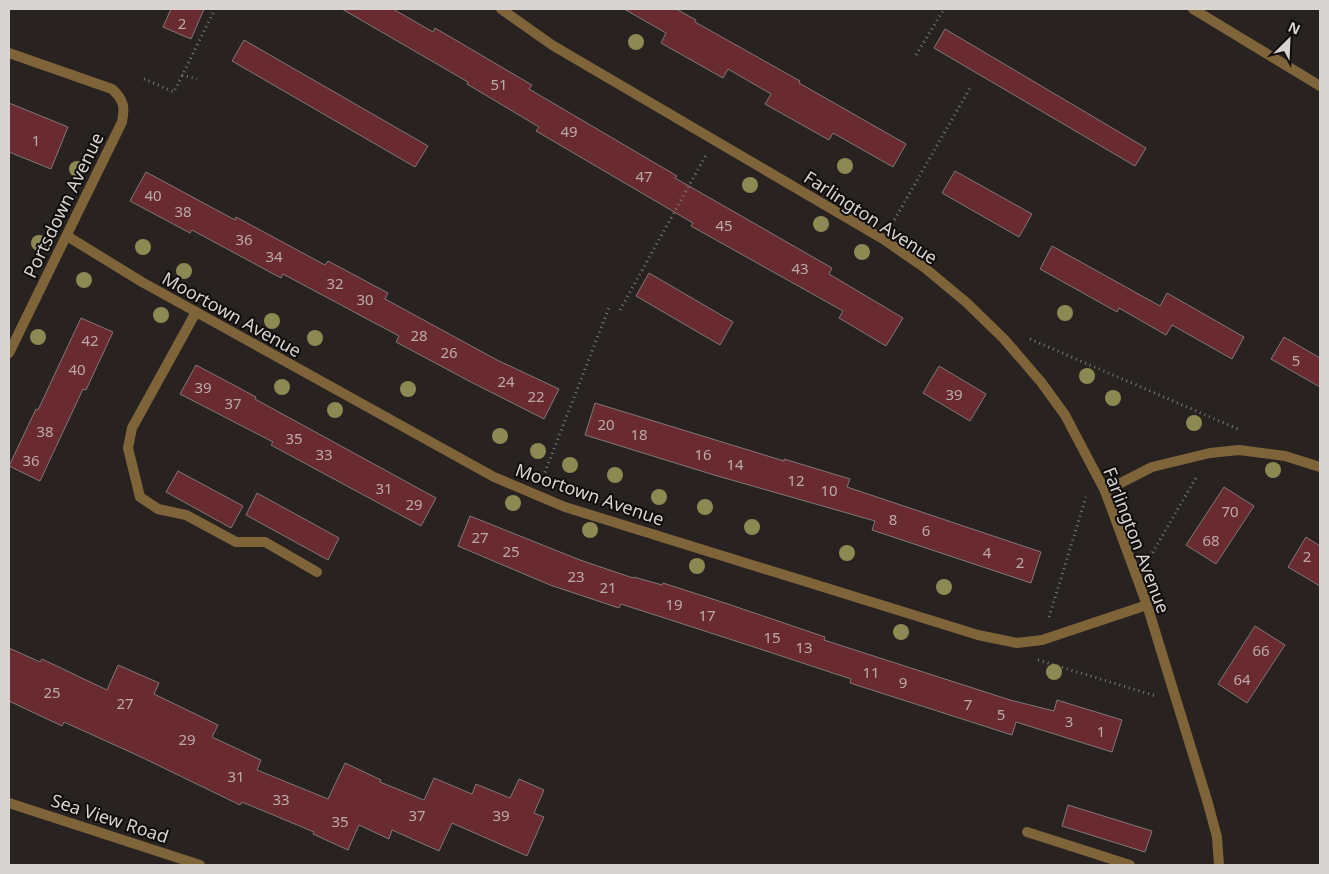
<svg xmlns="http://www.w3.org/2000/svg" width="1329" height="874" font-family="'Noto Sans',sans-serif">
<rect width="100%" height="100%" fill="#282321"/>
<g fill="#6a2b30" stroke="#7f7878">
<path d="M171,9h33l-13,30 -28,-12z"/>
<path d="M342,9h51l40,23 2,-4 97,57 -3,4 148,87 -2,2 157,90 -3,6 74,44 -17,28 -47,-28 4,-7 -152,-85 2,-3 -157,-92 3,-4 -72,-43 1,-2z"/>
<path d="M624,9h52l20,11 -1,2 105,59 -1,2 107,61 -13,23 -60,-34 -4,7 -64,-36 6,-10 -43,-25 -5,9 -62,-35 5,-10z"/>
<path d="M945,29l201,119 -11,18 -201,-118z"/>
<path d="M244,40l184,106 -13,21 -183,-106z"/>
<path d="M9,103l59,24 -17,42 -42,-17z"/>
<path d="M955,171l77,43 -13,23 -77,-44z"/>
<path d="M146,172l89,48 1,-3 89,48 3,-4 60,32 -3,6 112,61 62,29 -15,30 -75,-38 -73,-39 3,-6 -116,-62 -2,4 -89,-48 -2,3 -60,-32z"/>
<path d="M1052,246l108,60 7,-13 77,44 -12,22 -60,-34 -6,10 -47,-27 -2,4 -77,-43z"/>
<path d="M649,273l84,49 -13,23 -84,-49z"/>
<path d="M81,318l32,14 -27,58 -3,-1 -43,92 -31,-15 27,-57 2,1z"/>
<path d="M1284,337l36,21v29l-49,-28z"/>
<path d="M196,365l60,32 -1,2 181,99 -15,28 -150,-81 2,-3 -93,-48z"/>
<path d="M939,366l47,28 -16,27 -47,-28z"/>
<path d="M595,403l189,58v-2l66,20 -3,8 194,65 -10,31 -159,-53 3,-9 -161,-46 -129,-40z"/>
<path d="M178,471l65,35 -12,22 -65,-36z"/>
<path d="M1224,487l30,19 -38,58 -30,-19z"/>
<path d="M257,493l82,45 -11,22 -82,-45z"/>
<path d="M470,516l110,44 53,18 1,-1 28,8 1,-2 65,21 97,33 -1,3 186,60 44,11 3,-11 65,20 -10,32 -96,-30 -4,13 -162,-52 1,-4 -100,-33 -130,-42 -2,4 -69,-23 -92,-39z"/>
<path d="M1306,537l14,9v40l-32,-19z"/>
<path d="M1255,626l30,19 -38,58 -29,-19z"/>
<path d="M9,648l31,14 2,-3 65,31 11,-25 41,18 -5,11 64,31 -6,12 49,23 -4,10 71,29 17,-36 36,17 -1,2 44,18 10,-22 38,16 4,-10 34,14 9,-19 25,11 -10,23 10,4 -17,39 -75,-33 -13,28 -47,-21 -3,9 -30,-14 -11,25 -35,-16 1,-2 -72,-30 -2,3 -101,-49 -75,-34 -2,4 -53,-25z"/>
<path d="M1068,805l84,26 -7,21 -83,-26z"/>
</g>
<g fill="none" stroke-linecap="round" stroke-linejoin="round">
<g stroke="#7c7876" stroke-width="3" stroke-dasharray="1 4" stroke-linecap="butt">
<path d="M916,55l28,-46"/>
<path d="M182,75l15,4"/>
<path d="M144,79l30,13 41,-83"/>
<path d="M892,224l78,-136"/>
<path d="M620,310l86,-155"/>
<path d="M1030,339l210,91"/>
<path d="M543,477l67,-172"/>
<path d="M1150,557l47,-81"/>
<path d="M1049,617l37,-120"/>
<path d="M1038,660l118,36"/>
</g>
<g stroke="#7f643a" stroke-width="10">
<path d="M196,312l-64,116 -4,20 12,49 18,12 28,6 50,27h29l52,30"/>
<path d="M1027,832l103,33"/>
</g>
<g stroke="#7f643a" stroke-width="10">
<path d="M501,9l51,36 331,194 42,29 42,35 37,36 37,43 24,33 40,76 42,114 60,195 10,37 2,28"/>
<path d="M1193,9l127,77"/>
<path d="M9,53l103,36c12,11 13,18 10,33l-113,231"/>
<path d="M67,236l75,46 352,195 71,30 413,128 39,8 25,-3 105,-35"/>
<path d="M1105,491l47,-24 58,-14 29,-3 46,6 35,11"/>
<path d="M9,803l191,62"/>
</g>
</g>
<g fill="#8c8952">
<circle cx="636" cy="42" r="8"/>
<circle cx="845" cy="166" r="8"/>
<circle cx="77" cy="169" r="8"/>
<circle cx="750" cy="185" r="8"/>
<circle cx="821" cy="224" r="8"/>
<circle cx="39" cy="243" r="8"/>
<circle cx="143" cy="247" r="8"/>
<circle cx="862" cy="252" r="8"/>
<circle cx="184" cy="271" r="8"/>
<circle cx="84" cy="280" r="8"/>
<circle cx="1065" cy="313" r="8"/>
<circle cx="161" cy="315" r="8"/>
<circle cx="272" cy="321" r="8"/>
<circle cx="38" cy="337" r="8"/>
<circle cx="315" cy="338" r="8"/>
<circle cx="1087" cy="376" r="8"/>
<circle cx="282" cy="387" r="8"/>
<circle cx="408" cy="389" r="8"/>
<circle cx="1113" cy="398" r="8"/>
<circle cx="335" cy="410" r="8"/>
<circle cx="1194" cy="423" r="8"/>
<circle cx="500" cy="436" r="8"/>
<circle cx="538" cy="451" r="8"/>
<circle cx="570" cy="465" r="8"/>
<circle cx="1273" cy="470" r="8"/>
<circle cx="615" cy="475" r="8"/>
<circle cx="659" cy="497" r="8"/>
<circle cx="513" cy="503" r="8"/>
<circle cx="705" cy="507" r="8"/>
<circle cx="752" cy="527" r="8"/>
<circle cx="590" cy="530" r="8"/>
<circle cx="847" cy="553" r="8"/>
<circle cx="697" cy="566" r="8"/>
<circle cx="944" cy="587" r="8"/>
<circle cx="901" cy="632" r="8"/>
<circle cx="1054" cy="672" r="8"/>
</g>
<g text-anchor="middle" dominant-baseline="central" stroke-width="4" stroke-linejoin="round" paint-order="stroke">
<g font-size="15" fill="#bcaaaa">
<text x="182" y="23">2</text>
<text x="499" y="84">51</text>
<text x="569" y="131">49</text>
<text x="36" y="140">1</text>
<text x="644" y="176">47</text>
<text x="153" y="195">40</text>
<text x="183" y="211">38</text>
<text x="724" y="225">45</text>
<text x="244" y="239">36</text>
<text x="274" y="256">34</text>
<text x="800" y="268">43</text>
<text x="335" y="283">32</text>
<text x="365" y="299">30</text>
<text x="419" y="335">28</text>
<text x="90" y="340">42</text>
<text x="449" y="352">26</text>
<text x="1296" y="360">5</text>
<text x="77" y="369">40</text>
<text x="506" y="381">24</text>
<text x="203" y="387">39</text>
<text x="954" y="394">39</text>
<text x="536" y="396">22</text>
<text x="233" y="403">37</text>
<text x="606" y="424">20</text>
<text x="45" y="431">38</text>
<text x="639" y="434">18</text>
<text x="294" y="438">35</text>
<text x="324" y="454">33</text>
<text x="703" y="454">16</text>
<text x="31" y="460">36</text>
<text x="735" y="464">14</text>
<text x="796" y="480">12</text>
<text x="384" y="488">31</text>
<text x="829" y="490">10</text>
<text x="414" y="504">29</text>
<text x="1230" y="511">70</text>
<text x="893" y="519">8</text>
<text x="926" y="530">6</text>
<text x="480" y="537">27</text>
<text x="1211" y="540">68</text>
<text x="511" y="551">25</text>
<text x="987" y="552">4</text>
<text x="1307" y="556">2</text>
<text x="1020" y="562">2</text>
<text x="576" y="576">23</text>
<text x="608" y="587">21</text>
<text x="674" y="604">19</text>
<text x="707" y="615">17</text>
<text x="772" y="637">15</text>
<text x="804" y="647">13</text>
<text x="1261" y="650">66</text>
<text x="871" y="672">11</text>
<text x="1242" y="679">64</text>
<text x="903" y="682">9</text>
<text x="52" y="692">25</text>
<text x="125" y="703">27</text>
<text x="968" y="704">7</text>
<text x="1001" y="714">5</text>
<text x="1069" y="721">3</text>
<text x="1101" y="731">1</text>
<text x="187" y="739">29</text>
<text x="236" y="776">31</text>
<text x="281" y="799">33</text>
<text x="417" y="815">37</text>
<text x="501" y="815">39</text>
<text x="340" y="821">35</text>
</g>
<g font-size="18" fill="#d7d4d2" stroke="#0f0d0c">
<text transform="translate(63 205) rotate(-64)">Portsdown Avenue</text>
<text transform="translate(871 217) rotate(33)">Farlington Avenue</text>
<text transform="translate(232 314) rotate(29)">Moortown Avenue</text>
<text transform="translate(590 494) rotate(19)">Moortown Avenue</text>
<text transform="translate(1137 540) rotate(69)">Farlington Avenue</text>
<text transform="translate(110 818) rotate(18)">Sea View Road</text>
</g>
</g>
<rect width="1329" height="874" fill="none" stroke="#d7d4d2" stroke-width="20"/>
<g transform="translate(1289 40) rotate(24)" stroke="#0f0d0c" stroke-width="4" paint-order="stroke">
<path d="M0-4L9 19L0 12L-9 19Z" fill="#d7d4d2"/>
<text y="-8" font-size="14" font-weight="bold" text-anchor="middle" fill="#d7d4d2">N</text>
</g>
</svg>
